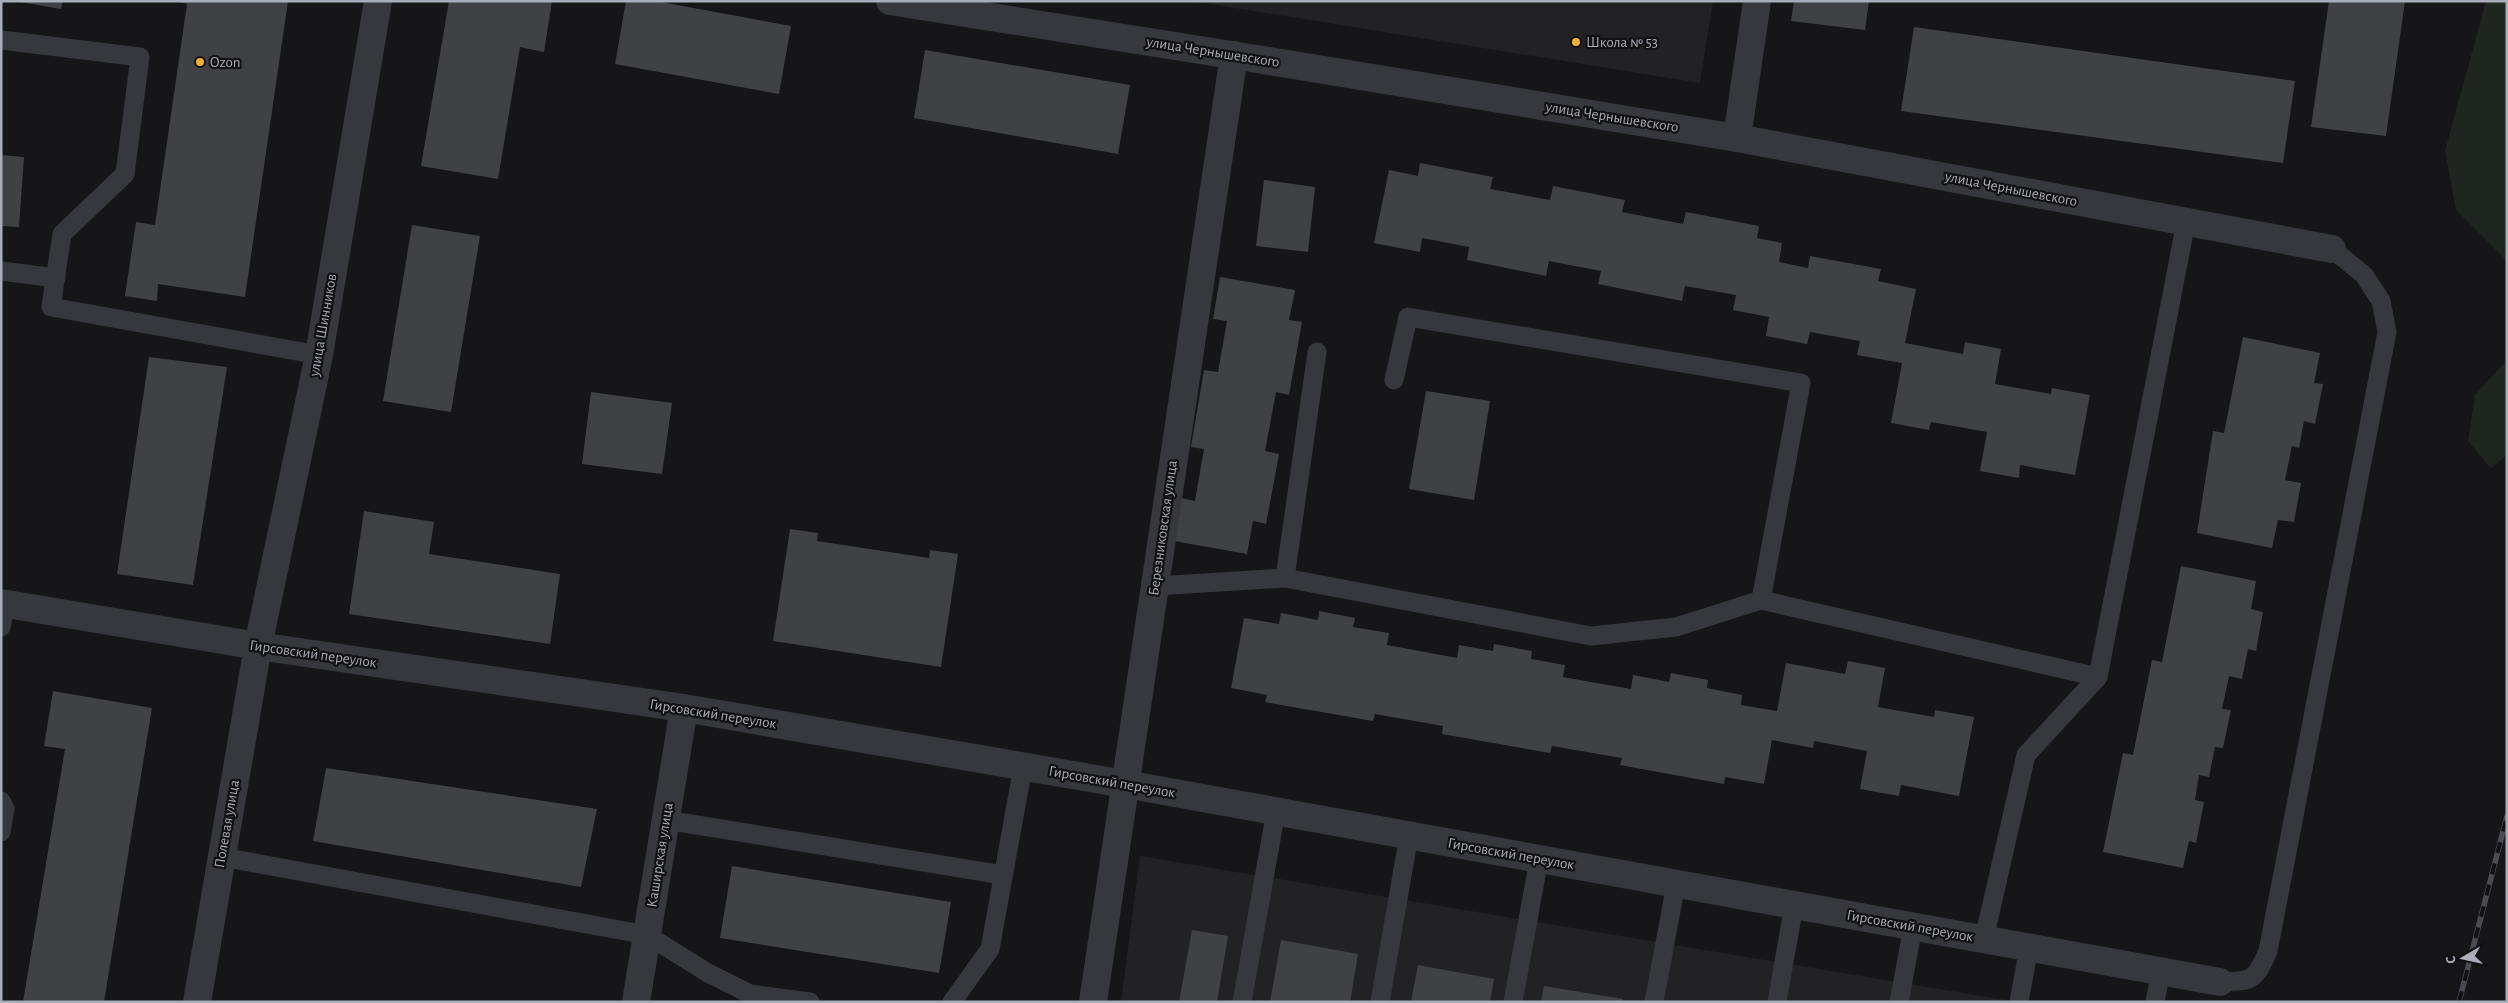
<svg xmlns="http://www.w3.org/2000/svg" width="2508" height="1003" font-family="'Alegreya Sans',sans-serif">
<rect width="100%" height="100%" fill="#161618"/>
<g fill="#222225">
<path d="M1192,1h521l-13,82z"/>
<path d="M1140,856l878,146h-897z"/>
</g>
<g fill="#1e261f">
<path d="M2486,1h21v260l-51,-51 -11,-59z"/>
<path d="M2507,360v95l-16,13 -23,-27 7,-46z"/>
</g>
<g fill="#404145">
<path d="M14,1h49l-2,8z"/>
<path d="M175,1h113l-43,296 -87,-13 -1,17 -32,-5 11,-74 19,3 32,-221z"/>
<path d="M449,1h103l-8,51 -24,-5 -22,132 -77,-13z"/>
<path d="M626,1h30l135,25 -12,68 -164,-30z"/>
<path d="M1794,1h75l-4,29 -74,-9z"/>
<path d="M2329,1h76l-19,135 -75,-9z"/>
<path d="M1914,27l381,54 -12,82 -382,-52z"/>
<path d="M925,50l205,35 -12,69 -204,-36z"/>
<path d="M1,155l23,2 -5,70 -18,-1z"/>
<path d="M1420,163l73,14 -3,12 60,11 3,-14 72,14 -3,12 61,12 3,-12 73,14 -2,12 25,5 -3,19 29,6 2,-12 71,13 -3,12 38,8 -11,54 58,11 2,-12 36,7 -6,35 56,10 1,-6 38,7 -15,80 -55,-10 -1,13 -39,-7 7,-39 -56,-10 -2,8 -38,-7 11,-60 -45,-8 3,-14 -50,-9 -3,12 -41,-8 3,-19 -36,-7 3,-15 -51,-9 -3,15 -84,-17 3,-13 -52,-10 -3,15 -79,-16 2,-13 -47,-9 -2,14 -46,-9 15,-73 29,6z"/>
<path d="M1264,180l51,7 -7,65 -52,-6z"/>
<path d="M412,225l68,11 -29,176 -68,-11z"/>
<path d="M1220,277l75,13 -6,30 13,2 -13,73 -13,-3 -11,59 14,3 -13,70 -13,-3 -6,33 -73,-13 7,-43 14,3 9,-52 -13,-2 13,-77 14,2 9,-51 -14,-2z"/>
<path d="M2243,337l77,16 -6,30 9,1 -8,40 -11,-3 -5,27 -7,-2 -7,34 16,3 -7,39 -16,-2 -6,28 -75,-15 16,-102 11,2z"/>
<path d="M149,357l78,10 -34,218 -76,-11z"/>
<path d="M1426,391l64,10 -16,99 -65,-11z"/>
<path d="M591,392l81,11 -10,71 -80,-10z"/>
<path d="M364,511l70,11 -5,32 131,20 -10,70 -201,-30z"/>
<path d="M790,529l28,4 -1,8 112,17 1,-8 28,4 -17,113 -168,-26z"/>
<path d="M2181,566l75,15 -5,28 12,3 -7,39 -8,-2 -6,30 -13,-3 -7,33 9,1 -8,38 -8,-1 -6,30 -10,-2 -4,25 9,2 -8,41 -7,-2 -6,27 -80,-16 20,-99 10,2 19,-95 10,2z"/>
<path d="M1319,611l36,7 -2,9 36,6 -2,12 70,13 2,-13 34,6 1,-7 38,7 -1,8 34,6 -2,12 68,12 2,-14 36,7 2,-9 37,7 -1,8 35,7 -1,10 36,6 9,-48 59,11 3,-13 37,7 -7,39 56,10 1,-7 39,7 -15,79 -58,-11 -2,11 -39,-7 7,-38 -53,-10 -1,7 -41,-8 -8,44 -39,-7 -1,7 -104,-19 2,-7 -70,-12 -2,7 -108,-19 1,-8 -68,-12 -2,7 -108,-19 2,-7 -36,-7 13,-70 35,6 2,-11 37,7z"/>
<path d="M53,691l99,17 -48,294h-81l42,-253 -21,-3z"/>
<path d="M326,768l271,41 -16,78 -268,-46z"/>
<path d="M732,866l219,36 -12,71 -219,-35z"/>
<path d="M1192,930l36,6 -11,66h-38z"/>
<path d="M1281,940l77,14 -8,48h-80z"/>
<path d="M1418,965l76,14 -4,23h-79z"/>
<path d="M1544,986l79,13 -1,3h-81z"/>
</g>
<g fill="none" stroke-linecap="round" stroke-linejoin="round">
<g stroke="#37383d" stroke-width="19">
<path d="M1,40l139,17 -15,117 -63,60 -11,73 268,48"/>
<path d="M1,271l55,7"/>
<path d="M1317,352l-32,226 306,58 85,-9 85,-27"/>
<path d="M1394,380l14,-63 393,66 -40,217 337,77 88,-455"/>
<path d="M1155,586l130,-8"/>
<path d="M1,627l5,-24"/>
<path d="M1,801l4,8 -4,23"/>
<path d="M666,820l337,55"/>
<path d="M222,857l425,78 61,38 42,21 60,8"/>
<path d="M1984,939l42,-184 72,-78"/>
<path d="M2220,982c33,-1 35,-1 48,-31l119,-619 -6,-31 -17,-26 -32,-26"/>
<path d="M952,1002l38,-53 33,-182"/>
<path d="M1242,1002l34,-191"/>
<path d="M1380,1002l29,-167"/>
<path d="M1513,1002l26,-143"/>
<path d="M1654,1002l22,-118"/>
<path d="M1777,1002l17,-97"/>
<path d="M1899,1002l14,-75"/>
<path d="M2019,1002l10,-55"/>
<path d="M2155,1002l6,-31"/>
</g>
<g stroke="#37383d" stroke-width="28">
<path d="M890,1l367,58 480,79 595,111"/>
<path d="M1737,138l20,-137"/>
<path d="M1,603l257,43 426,62 441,76 1095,198"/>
<path d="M197,1002l61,-356 61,-291 59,-354"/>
<path d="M636,1002l48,-294"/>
<path d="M1093,1002l141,-947"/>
</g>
<defs>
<path id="rail" d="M2459,1002l48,-186"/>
</defs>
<use href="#rail" stroke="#4a4c52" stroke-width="5.5"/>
<use href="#rail" stroke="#111113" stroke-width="4" stroke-dasharray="11" stroke-linecap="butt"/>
</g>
<g fill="#f2b134" stroke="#111113" stroke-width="2">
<circle cx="1576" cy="42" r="5"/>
<circle cx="200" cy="62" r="5"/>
</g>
<g text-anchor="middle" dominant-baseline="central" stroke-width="4.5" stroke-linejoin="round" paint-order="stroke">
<g font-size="15" fill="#a8adb8" stroke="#111113" text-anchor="start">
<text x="1586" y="42">Школа № 53</text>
<text x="210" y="62">Ozon</text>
</g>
<g font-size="15" fill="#a8adb8" stroke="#111113">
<text transform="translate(1213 52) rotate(9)">улица Чернышевского</text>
<text transform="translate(1612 117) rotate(9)">улица Чернышевского</text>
<text transform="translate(2011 189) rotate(11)">улица Чернышевского</text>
<text transform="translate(323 325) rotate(-80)">улица Шинников</text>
<text transform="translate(1163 528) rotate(-82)">Березниковская улица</text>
<text transform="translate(313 654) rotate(8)">Гирсовский переулок</text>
<text transform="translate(713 714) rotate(9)">Гирсовский переулок</text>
<text transform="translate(1112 782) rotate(10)">Гирсовский переулок</text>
<text transform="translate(227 824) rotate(-80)">Полевая улица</text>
<text transform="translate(1511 854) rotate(10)">Гирсовский переулок</text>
<text transform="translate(660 855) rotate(-81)">Каширская улица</text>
<text transform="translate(1910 926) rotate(10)">Гирсовский переулок</text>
</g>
</g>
<rect width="2508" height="1003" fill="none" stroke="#a8adb8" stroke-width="5"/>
<g transform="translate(2463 958) rotate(261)" stroke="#111113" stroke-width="4" paint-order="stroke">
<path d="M0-4L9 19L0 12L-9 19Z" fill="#a8adb8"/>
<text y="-8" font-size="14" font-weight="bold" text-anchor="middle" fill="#a8adb8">С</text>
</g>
</svg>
